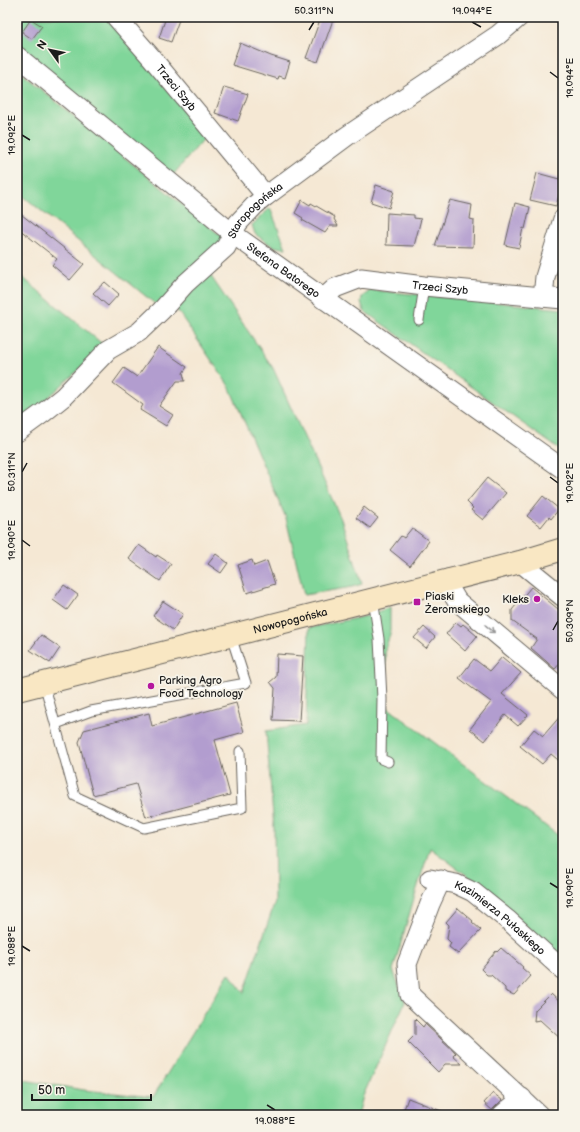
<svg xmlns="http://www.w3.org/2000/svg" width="580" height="1132" font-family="'Balsamiq Sans',sans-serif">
<rect width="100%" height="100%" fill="#f7f3e8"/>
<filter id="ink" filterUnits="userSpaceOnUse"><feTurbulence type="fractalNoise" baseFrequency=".025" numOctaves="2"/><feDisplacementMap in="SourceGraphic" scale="8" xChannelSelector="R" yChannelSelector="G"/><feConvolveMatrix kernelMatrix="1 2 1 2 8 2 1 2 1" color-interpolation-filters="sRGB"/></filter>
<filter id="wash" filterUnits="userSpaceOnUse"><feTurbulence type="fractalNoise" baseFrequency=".012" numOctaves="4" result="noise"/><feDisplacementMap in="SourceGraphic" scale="16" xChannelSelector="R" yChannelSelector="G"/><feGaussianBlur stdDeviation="0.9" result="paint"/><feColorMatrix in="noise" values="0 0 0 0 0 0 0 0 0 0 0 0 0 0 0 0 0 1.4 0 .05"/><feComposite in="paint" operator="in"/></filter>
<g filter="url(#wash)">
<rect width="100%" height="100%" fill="#f5e8d4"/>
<g fill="#80d69a" stroke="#4e795b">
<path d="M17,17h99l97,111 -40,47 -156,-125z"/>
<path d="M17,70l199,162 20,11 -30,26 67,99 68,151 21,65 -10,3 -48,8 -18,-77 -57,-132 -56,-82 -8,8 -148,-121z"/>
<path d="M270,208l16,40c-13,1 -21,-7 -31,-14l-3,-9z"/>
<path d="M17,273l88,73 -88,80z"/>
<path d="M371,290l192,19v143l-199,-141 -3,-9 1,-5z"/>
<path d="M390,607v28l-5,14 2,58 176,132v120l-83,-74 -50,-37 -15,47 -22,75 12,32 -42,94 -5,19h-341v-36l67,11 69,7 76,-124 15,20 31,-91 -1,-74 -8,-97 40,-6 3,-97 58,-12z"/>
</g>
<g id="blocks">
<g fill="#b29dcf">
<path d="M166,17h14l-9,25 -12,-4z"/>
<path d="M321,17h13l-16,45 -12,-4z"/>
<path d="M31,19l11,7 -10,13 -10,-7z"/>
<path d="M240,43l31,13 19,6 -5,16 -6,-2 -1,3 -46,-14z"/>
<path d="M224,87l24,7 -10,27 -23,-8z"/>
<path d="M537,173l26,7 -7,26 -26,-6z"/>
<path d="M376,185l18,6 -5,17 -18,-6z"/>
<path d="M302,200l8,5 1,-2 24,14 -1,2 4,7h-8l-5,7 -23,-13 1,-2 -8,-5z"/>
<path d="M450,200l22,5 -2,14 4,1 -1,27 -38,-1z"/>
<path d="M515,203l15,4 -5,22 -2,-1 -4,20 -14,-3z"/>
<path d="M17,211l67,53 -14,16 -18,-15 5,-6 -38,-30 -2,-2z"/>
<path d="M387,213l27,2v3l7,1 -7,27 -28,-1z"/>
<path d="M105,282l14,12 -11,12 -15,-13z"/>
<path d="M158,347l29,20 -4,6 2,8h-8l-18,25 14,9 -7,11 -26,-16 3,-5 -30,-22 11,-15 13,9z"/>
<path d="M487,478l19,15 -23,27 -12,-10 2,-2 -6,-6z"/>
<path d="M543,496l16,13 -8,10 -2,-2 -8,10 -14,-11z"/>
<path d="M364,507l14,11 -8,10 -14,-10z"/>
<path d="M412,528l17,13 -19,25 -20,-16 11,-14 3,2z"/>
<path d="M139,545l17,12 1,-2 14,9 -11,17 -31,-22z"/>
<path d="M216,554l12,9 -7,10 -13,-9z"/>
<path d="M252,560l2,6 13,-5 8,23 -28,9 -9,-28z"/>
<path d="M64,585l14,10 -11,15 -14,-10z"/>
<path d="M531,587l32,26v47l-8,9 -24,-21 6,-9 -25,-18v-11z"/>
<path d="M163,601l20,13 -10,16 -20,-14z"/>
<path d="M456,622l5,4 2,-2 14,12 -12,15 -19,-17z"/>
<path d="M424,627l11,10 -9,11 -12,-10z"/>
<path d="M41,635l19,13 -10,15 -20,-13z"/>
<path d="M277,654l26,2 -4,65 -26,-1 2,-32 -5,-6 6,-5z"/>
<path d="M502,657l19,16 -19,21 26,21 -10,11 -13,-11 -20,26 -15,-12 21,-27 -19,-14 -13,-10 15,-19 16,12z"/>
<path d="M236,703l8,29 -29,8 15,55 -84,22 -10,-33 -43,11 -14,-53 5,-12 65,-17 3,13z"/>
<path d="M563,713v51l-12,-10 -9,10 -22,-18 14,-17 9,7z"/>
<path d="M458,908l15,13 -1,1 9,8 -23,24 -9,-7 2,-4 -4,-4 2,-14 -3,-3z"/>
<path d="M501,948l22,19 -1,1 9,8 -17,19 -9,-4v-3l-14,-13h-4l-6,-6 15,-18 1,1z"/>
<path d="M551,994l12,11v36l-23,-21 -6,1 1,-11z"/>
<path d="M415,1019l8,8 2,-3 31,29 -3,3 9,8h-17l-7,8 -30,-30 7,-7z"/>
<path d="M493,1093l9,7 -10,10 -8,-7z"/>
<path d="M408,1098l41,16v1h-47z"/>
</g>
</g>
</g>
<g filter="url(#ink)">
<use href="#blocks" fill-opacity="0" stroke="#68635c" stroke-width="1"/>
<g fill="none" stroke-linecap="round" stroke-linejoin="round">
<defs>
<g id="lane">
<path d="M419,320l5,-34"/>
<path d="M373,599l6,40 3,60 -1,60 7,3"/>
<path d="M44,683l31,113 69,32 98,-20 -2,-57"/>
<path d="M56,724l35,-13 155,-28 -15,-47"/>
</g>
<g id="street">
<path id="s1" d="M116,17l35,40 115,139"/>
<path id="s2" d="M17,56l216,178 330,235"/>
<path d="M543,297l2,-20 18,-58"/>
<path id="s3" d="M323,299l12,-11 26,-10 63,8 139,13"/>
<path id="s4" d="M17,432l26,-19 20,-16 45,-47 31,-18 22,-21 24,-27 41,-37 12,-24 17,-18 11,-9 81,-60 151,-101 21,-18"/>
<path d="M520,562l43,35"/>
<path d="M448,579l3,12 6,10 106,89"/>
<path id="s5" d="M430,879l26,5 17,8 36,29 54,49"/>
<path d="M441,880l-11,24 -23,60 3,31 129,120"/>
<path d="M502,1115l20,-17"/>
</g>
<g id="secondary">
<path id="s6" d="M17,690l503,-128 43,-13"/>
</g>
</defs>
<use href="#lane" stroke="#68635c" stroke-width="11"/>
<use href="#street" stroke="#68635c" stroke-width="21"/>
<use href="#secondary" stroke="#68635c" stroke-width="24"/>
<use href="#lane" stroke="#fff" stroke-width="9"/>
<use href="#street" stroke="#fff" stroke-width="19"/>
<use href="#secondary" stroke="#f9e7c3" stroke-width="22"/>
</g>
<defs><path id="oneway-shaft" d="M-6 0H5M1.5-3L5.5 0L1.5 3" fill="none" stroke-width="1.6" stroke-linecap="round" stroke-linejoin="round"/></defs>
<use stroke="#999" href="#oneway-shaft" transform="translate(490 629) rotate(40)"/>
</g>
<path fill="none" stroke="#1c1c1c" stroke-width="1.5" d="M472,22l9,5M309,30l5,-8M550,72l8,6M22,135l8,5M22,472l5,-9M550,477l8,6M22,540l8,6M553,630l5,-9M550,883l8,5M22,946l8,5M267,1105l8,5"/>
<g fill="#b5179e" stroke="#f7f3e8" stroke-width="1.5">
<circle cx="537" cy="599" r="4"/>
<rect x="413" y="598" width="8" height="8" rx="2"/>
<circle cx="151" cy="686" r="4"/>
</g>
<g text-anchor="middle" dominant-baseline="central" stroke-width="3.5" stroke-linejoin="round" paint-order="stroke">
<g font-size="11" fill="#1c1c1c" stroke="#f7f3e8">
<text stroke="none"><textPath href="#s1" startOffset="93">Trzeci Szyb</textPath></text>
<text stroke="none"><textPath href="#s4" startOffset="328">Staropogońska</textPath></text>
<text stroke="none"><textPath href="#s2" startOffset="342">Stefana Batorego</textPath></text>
<text stroke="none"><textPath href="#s3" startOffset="124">Trzeci Szyb</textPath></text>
<text stroke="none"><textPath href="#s6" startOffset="282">Nowopogońska</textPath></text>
<text stroke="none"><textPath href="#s5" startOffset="82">Kazimierza Pułaskiego</textPath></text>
</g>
<g font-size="11" fill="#1c1c1c" stroke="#f7f3e8" text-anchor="start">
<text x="425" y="596">Piaski<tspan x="425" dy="13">Żeromskiego</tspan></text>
<text x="529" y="599" text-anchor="end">Kleks</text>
<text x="159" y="680">Parking Agro<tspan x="159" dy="13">Food Technology</tspan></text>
</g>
</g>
<rect width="580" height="1132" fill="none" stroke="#f7f3e8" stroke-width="44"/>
<g transform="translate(50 50) rotate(303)" stroke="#f7f3e8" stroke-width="3" paint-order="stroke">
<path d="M0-3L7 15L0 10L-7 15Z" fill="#1c1c1c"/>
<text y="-6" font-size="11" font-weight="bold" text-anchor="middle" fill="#1c1c1c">N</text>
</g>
<path d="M32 1094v6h119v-6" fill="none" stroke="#1c1c1c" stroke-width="2"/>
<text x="38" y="1094" font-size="12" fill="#1c1c1c" stroke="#f7f3e8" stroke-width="3" paint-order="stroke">50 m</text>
<rect x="22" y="22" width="536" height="1088" fill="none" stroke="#1c1c1c" stroke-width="1.5"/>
<g font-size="10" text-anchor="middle" fill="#1c1c1c">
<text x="314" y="14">50.311°N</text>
<text x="472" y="14">19.094°E</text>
<text transform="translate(569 78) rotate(-90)" y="4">19.094°E</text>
<text transform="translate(11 135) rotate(-90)" y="4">19.092°E</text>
<text transform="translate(11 472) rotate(-90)" y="4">50.311°N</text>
<text transform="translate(569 483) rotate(-90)" y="4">19.092°E</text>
<text transform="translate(11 540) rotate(-90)" y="4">19.090°E</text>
<text transform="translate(569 621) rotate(-90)" y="4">50.309°N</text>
<text transform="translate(569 888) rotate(-90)" y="4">19.090°E</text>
<text transform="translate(11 946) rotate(-90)" y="4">19.088°E</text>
<text x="275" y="1124">19.088°E</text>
</g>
</svg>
